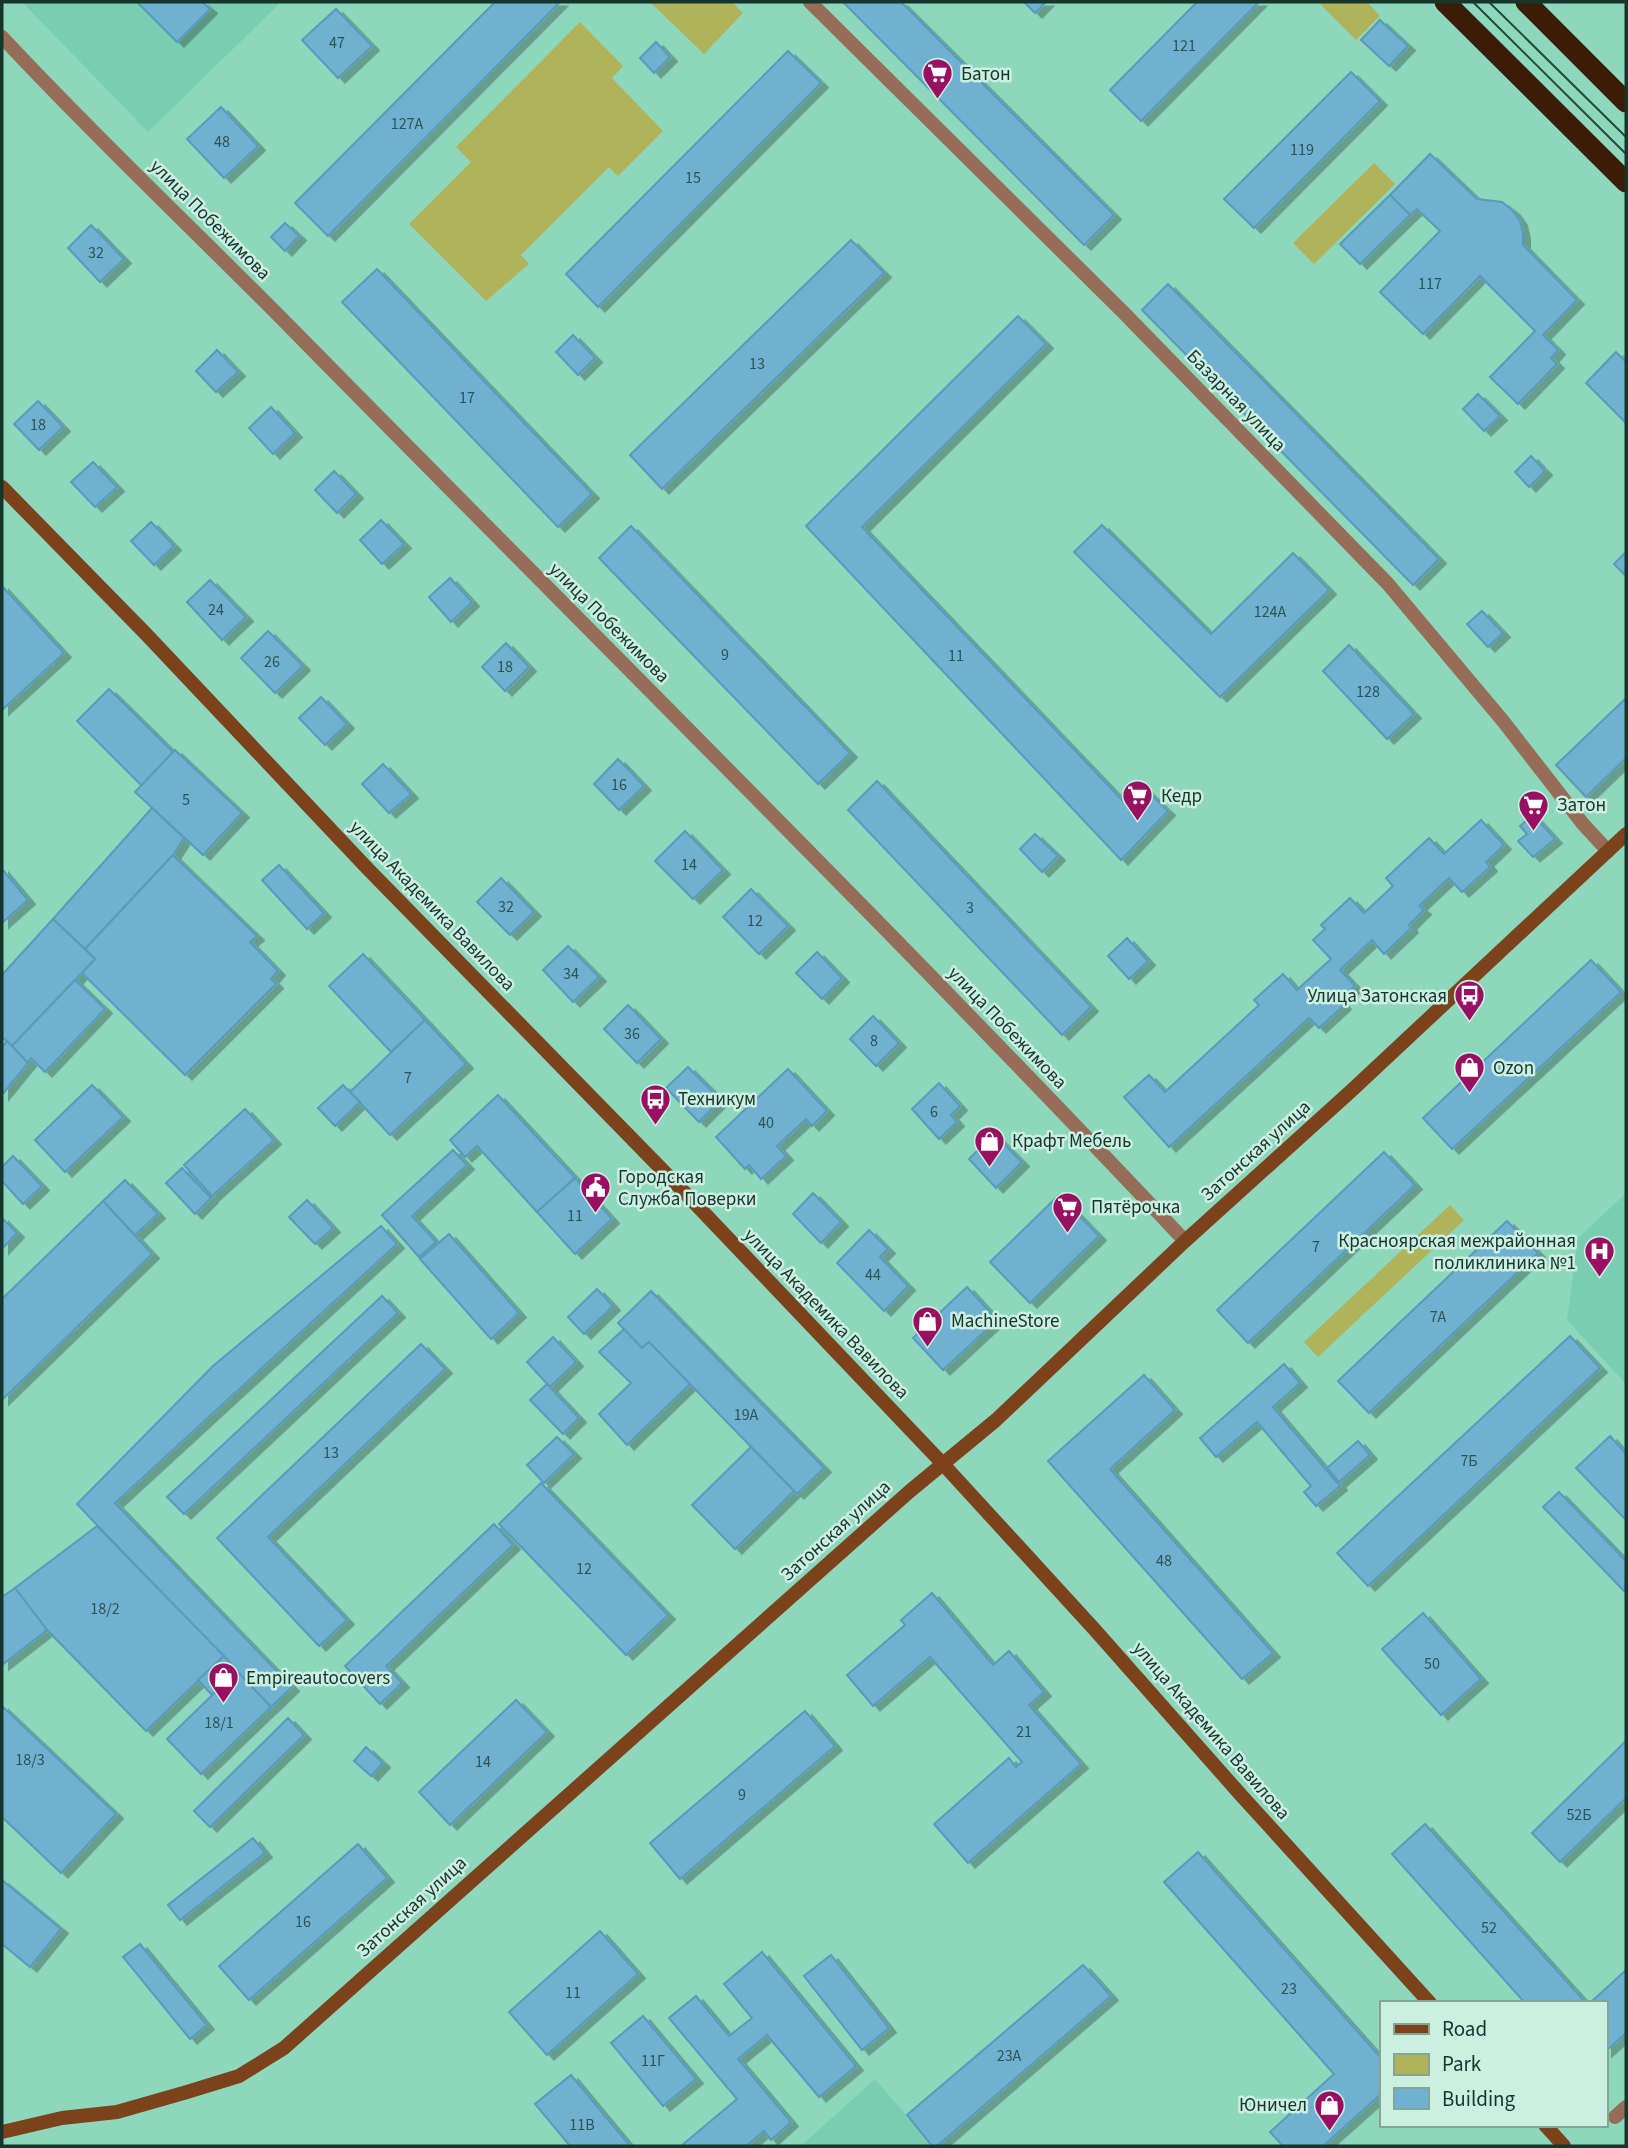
<svg xmlns="http://www.w3.org/2000/svg" width="1628" height="2148" font-family="'Source Sans 3',sans-serif">
<defs>
<filter id="shadow"><feDropShadow dx="7" dy="4.5" stdDeviation="0" flood-color="#0004"/></filter>
</defs>
<rect width="100%" height="100%" fill="#8dd7bd"/>
<g fill="#79ceb2">
<path d="M22,2h259l-133,130z"/>
<path d="M1626,1193v191l-59,-64 11,-82z"/>
<path d="M875,2079l57,67h-131z"/>
</g>
<g fill="#b0b35a">
<path d="M650,2h82l11,11 -39,41z"/>
<path d="M1318,2h49l13,14 -24,24z"/>
<path d="M580,22l43,44 -11,12 51,53 -45,45 -9,-9 -88,88 8,9 -43,37 -77,-77 62,-62 -15,-15z"/>
<path d="M1374,163l21,21 -81,80 -21,-21z"/>
<path d="M1450,1205l14,15 -146,137 -14,-15z"/>
</g>
<g fill="#6fb1d1" stroke="#589aba" stroke-width="2" filter="url(#shadow)">
<path d="M137,2h65l8,7 -33,33z"/>
<path d="M495,2h65l-232,234 -33,-33z"/>
<path d="M843,2h58l213,213 -30,30z"/>
<path d="M1024,2h22l-11,11z"/>
<path d="M1197,2h62l-118,119 -31,-31z"/>
<path d="M336,9l36,37 -34,32 -36,-38z"/>
<path d="M1380,20l28,26 -19,20 -28,-26z"/>
<path d="M656,42l14,15 -16,16 -14,-15z"/>
<path d="M788,51l33,32 -223,224 -32,-33z"/>
<path d="M1351,72l29,29 -126,127 -30,-29z"/>
<path d="M221,107l37,39 -34,32 -37,-39z"/>
<path d="M1430,154l47,45 25,3 11,9 7,10 3,13v11l54,55 -34,35 15,15 -7,8 6,6 -39,40 -28,-27 45,-46 -55,-55 -57,58 -43,-42 60,-61 -23,-22 -7,6 -20,-20z"/>
<path d="M1390,195l20,20 -50,49 -20,-20z"/>
<path d="M285,223l14,13 -14,15 -14,-14z"/>
<path d="M91,225l33,34 -24,23 -32,-34z"/>
<path d="M851,240l33,33 -222,216 -32,-34z"/>
<path d="M377,269l215,225 -34,33 -216,-225z"/>
<path d="M1168,284l271,275 -26,26 -271,-275z"/>
<path d="M1018,316l28,28 -184,183 262,275 17,-17 27,26 -47,49 -315,-334z"/>
<path d="M573,335l22,23 -17,17 -22,-23z"/>
<path d="M217,350l21,22 -22,20 -20,-21z"/>
<path d="M1616,352l10,10v61l-40,-40z"/>
<path d="M1478,394l22,22 -16,15 -21,-22z"/>
<path d="M38,401l25,26 -24,23 -25,-26z"/>
<path d="M271,407l24,26 -22,21 -24,-26z"/>
<path d="M1531,456l14,15 -16,16 -14,-15z"/>
<path d="M93,462l24,25 -22,20 -24,-25z"/>
<path d="M334,471l22,23 -19,19 -22,-23z"/>
<path d="M381,520l23,24 -22,20 -22,-24z"/>
<path d="M151,522l23,24 -20,19 -23,-24z"/>
<path d="M1102,525l109,109 82,-81 36,37 -109,107 -146,-145z"/>
<path d="M631,526l219,227 -32,31 -219,-226z"/>
<path d="M1626,552v22l-1,1 -11,-11z"/>
<path d="M450,578l22,24 -21,20 -22,-25z"/>
<path d="M210,580l36,37 -24,23 -35,-38z"/>
<path d="M2,586l62,67 -62,57z"/>
<path d="M1482,611l21,22 -15,14 -21,-23z"/>
<path d="M268,631l35,35 -28,27 -34,-35z"/>
<path d="M506,643l23,24 -24,24 -23,-24z"/>
<path d="M1349,645l65,69 -27,25 -64,-68z"/>
<path d="M109,689l64,63 -31,34 -65,-65z"/>
<path d="M321,697l26,27 -22,21 -26,-27z"/>
<path d="M1626,698v60l-40,39 -30,-32z"/>
<path d="M175,750l67,63 -39,42 -68,-63z"/>
<path d="M618,759l26,27 -25,24 -25,-26z"/>
<path d="M383,764l28,30 -22,19 -27,-29z"/>
<path d="M877,781l214,226 -29,28 -214,-225z"/>
<path d="M152,808l32,30 -11,17 -88,94 -32,-30z"/>
<path d="M1533,815l22,24 -22,18 -15,-16 9,-7 -7,-8z"/>
<path d="M1481,820l23,25 -18,17 4,5 -28,25 -13,-14 -30,28 5,4 -15,15 2,3 -27,26 -12,-14 -32,30 15,16 -15,14 4,5 -25,23 -10,-10 -140,129 -45,-50 25,-22 16,17 94,-87 -5,-5 29,-26 14,16 34,-31 -18,-19 12,-11 -4,-4 29,-27 14,15 29,-27 -7,-8 43,-40 15,16z"/>
<path d="M685,831l38,39 -30,29 -38,-38z"/>
<path d="M1035,834l23,22 -16,16 -22,-23z"/>
<path d="M173,855l84,81 -7,6 28,29 -7,8 5,5 -91,91 -103,-102 13,-14 -10,-10z"/>
<path d="M279,865l45,48 -17,16 -45,-49z"/>
<path d="M2,869l26,31 -26,23z"/>
<path d="M501,878l33,34 -24,23 -33,-33z"/>
<path d="M751,889l37,37 -29,28 -36,-37z"/>
<path d="M53,919l42,40 -83,87 -10,-9v-62z"/>
<path d="M1127,938l21,23 -19,18 -21,-23z"/>
<path d="M568,946l31,31 -26,25 -30,-32z"/>
<path d="M817,952l25,26 -20,21 -26,-26z"/>
<path d="M363,954l62,66 -34,32 -62,-66z"/>
<path d="M1591,960l30,32 -169,157 -29,-31z"/>
<path d="M75,980l30,29 -60,63 -14,-14 -3,5 -16,-17z"/>
<path d="M628,1005l33,34 -24,24 -33,-34z"/>
<path d="M873,1016l26,27 -23,23 -26,-27z"/>
<path d="M425,1020l41,44 -76,71 -40,-43z"/>
<path d="M7,1041l21,22 -26,32v-48z"/>
<path d="M688,1067l33,33 -22,22 -33,-34z"/>
<path d="M788,1069l39,42 -15,15 -6,-7 -29,27 9,10 -25,23 -12,-14 -4,4 -29,-32z"/>
<path d="M939,1083l21,23 -9,9 6,7 -18,17 -27,-30z"/>
<path d="M92,1085l31,32 -58,55 -30,-32z"/>
<path d="M343,1085l17,17 -25,24 -17,-18z"/>
<path d="M498,1095l77,83 -38,34 -60,-66 -12,11 -15,-17z"/>
<path d="M245,1109l29,31 -62,56 -28,-31z"/>
<path d="M994,1134l28,28 -26,26 -27,-29z"/>
<path d="M453,1150l14,15 -55,51 24,26 -17,15 -37,-42z"/>
<path d="M1384,1152l31,33 -167,158 -31,-33z"/>
<path d="M13,1156l29,30 -19,18 -21,-23v-14z"/>
<path d="M182,1168l29,30 -16,16 -29,-31z"/>
<path d="M575,1178l37,41 -37,35 -38,-42z"/>
<path d="M125,1180l33,34 -23,21 -32,-34z"/>
<path d="M813,1193l28,29 -20,21 -28,-29z"/>
<path d="M1059,1195l40,41 -69,67 -40,-41z"/>
<path d="M307,1200l26,28 -18,16 -26,-27z"/>
<path d="M103,1201l49,53 -150,146v-101z"/>
<path d="M2,1218l15,15 -15,16z"/>
<path d="M1507,1221l31,32 -169,160 -31,-32z"/>
<path d="M381,1226l16,18 -282,259 177,184 -21,20 -194,-203 136,-138z"/>
<path d="M869,1230l19,19 -8,8 28,29 -24,25 -47,-48z"/>
<path d="M449,1234l70,79 -28,26 -71,-80z"/>
<path d="M967,1287l30,33 -54,50 -30,-32z"/>
<path d="M597,1289l16,17 -29,28 -16,-17z"/>
<path d="M651,1291l173,177 -27,26 -148,-152 -7,6 -24,-25z"/>
<path d="M382,1296l16,17 -214,201 -17,-17z"/>
<path d="M624,1329l18,19 7,-6 41,42 -63,61 -28,-31 32,-31 -32,-31z"/>
<path d="M1570,1336l30,32 -232,218 -31,-33z"/>
<path d="M553,1337l23,25 -26,25 -23,-25z"/>
<path d="M421,1344l24,25 -177,168 79,83 -28,26 -102,-108z"/>
<path d="M1284,1364l16,19 -27,24 67,79 -24,20 -12,-14 7,-6 -54,-64 -41,35 -16,-19z"/>
<path d="M1144,1375l31,35 -65,59 163,184 -31,26 -194,-218z"/>
<path d="M547,1384l32,34 -16,16 -33,-34z"/>
<path d="M1610,1436l16,18v66l-50,-52z"/>
<path d="M557,1437l17,17 -30,29 -17,-18z"/>
<path d="M1358,1441l12,14 -31,27 -12,-14z"/>
<path d="M751,1447l43,44 -59,58 -43,-44z"/>
<path d="M541,1483l127,132 -42,40 -127,-131z"/>
<path d="M1559,1492l67,69 -1,31 -82,-85z"/>
<path d="M494,1524l19,21 -127,121 16,17 -22,21 -35,-38z"/>
<path d="M97,1526l127,130 -78,75 -99,-101 -32,-42z"/>
<path d="M15,1588l32,42 -45,35v-68z"/>
<path d="M932,1593l61,72 16,-14 35,41 -15,13 52,59 -113,99 -34,-39 75,-66 7,9 6,-5 -92,-105 -57,49 -26,-31 58,-50 -4,-5z"/>
<path d="M1423,1613l58,66 -40,36 -59,-66z"/>
<path d="M224,1656l13,15 -25,24 -14,-15z"/>
<path d="M237,1671l34,36 -70,67 -34,-35z"/>
<path d="M516,1700l31,32 -97,93 -31,-33z"/>
<path d="M2,1706l114,108 -55,59 -59,-56z"/>
<path d="M805,1711l30,35 -155,133 -30,-36z"/>
<path d="M288,1718l16,17 -94,92 -16,-16z"/>
<path d="M1626,1741v57l-66,64 -28,-29z"/>
<path d="M366,1747l17,16 -12,13 -17,-15z"/>
<path d="M1425,1824l161,179h-61l-133,-149z"/>
<path d="M253,1838l12,15 -85,67 -12,-15z"/>
<path d="M358,1844l29,34 -138,122 -30,-34z"/>
<path d="M1198,1852l183,206v36l-58,52h-40l-13,-14 64,-58 -170,-192z"/>
<path d="M2,1880l59,49 -31,38 -28,-23z"/>
<path d="M600,1931l38,43 -91,81 -38,-43z"/>
<path d="M140,1944l67,81 -17,14 -67,-82z"/>
<path d="M762,1952l94,114 -37,31 -52,-62 -29,24 53,63 -20,18 -7,-9 -18,15h-65l56,-47 -68,-81 27,-22 33,40 23,-18 -28,-34z"/>
<path d="M831,1955l58,73 -27,22 -58,-74z"/>
<path d="M1083,1965l28,31 -174,150h-5l-25,-31z"/>
<path d="M1626,1970v63l-21,19v-49h-15z"/>
<path d="M643,2016l53,63 -33,27 -52,-63z"/>
<path d="M571,2075l59,71h-60l-35,-42z"/>
</g>
<g fill="none" stroke-linecap="round" stroke-linejoin="round">
<g stroke="#966d56" stroke-width="14">
<path d="M810,2l314,311 264,271 115,137 80,103 25,27"/>
<path d="M2,37c92,99 191,192 287,289 299,304 603,604 896,915"/>
<path d="M1615,2117l11,-10"/>
</g>
<g stroke="#7b421c" stroke-width="14">
<path d="M2,487l143,146 222,235 319,326 257,270 152,166 145,164 190,209"/>
<path d="M1545,2125l19,21"/>
<path d="M2,2132l60,-14 55,-6 70,-20 52,-16 45,-28 626,-557 86,-71 189,-179 166,-150 275,-257"/>
</g>
<g stroke="#3a1c09" stroke-width="21">
<path d="M1445,2l181,180"/>
<path d="M1526,2l100,100"/>
</g>
<g stroke="#24493d" stroke-width="2">
<path d="M1473,2l153,152"/>
<path d="M1489,2l137,135"/>
</g>
</g>
<defs>
<symbol id="supermarket-pin" viewBox="-11 -11 22 30"><path d="M0 17L-7.5 6A9.5 9.5 0 1 1 7.5 6Z" fill="#991063" stroke="#cbefe1"/><path d="M-6-5.5h2.5l.6 2H6L4.5 2H-2.5L-4.4-4H-6ZM-1.5 3.2a1.3 1.3 0 1 0 .1 0ZM3 3.2a1.3 1.3 0 1 0 .1 0Z" fill="#fff"/></symbol>
<symbol id="bus-pin" viewBox="-11 -11 22 30"><path d="M0 17L-7.5 6A9.5 9.5 0 1 1 7.5 6Z" fill="#991063" stroke="#cbefe1"/><path d="M-5-6H5V4H4V6H2V4H-2V6H-4V4H-5ZM-3.5-4V0h7V-4ZM-3.5 1.2v1.5H-2V1.2ZM2 1.2v1.5H3.5V1.2Z" fill="#fff"/></symbol>
<symbol id="shop-pin" viewBox="-11 -11 22 30"><path d="M0 17L-7.5 6A9.5 9.5 0 1 1 7.5 6Z" fill="#991063" stroke="#cbefe1"/><path d="M-5-2.5h2.3a2.7 3.5 0 0 1 5.4 0H5L5.5 6h-11ZM-1.5-2.5h3a1.5 2.3 0 0 0-3 0Z" fill="#fff"/></symbol>
<symbol id="civic-pin" viewBox="-11 -11 22 30"><path d="M0 17L-7.5 6A9.5 9.5 0 1 1 7.5 6Z" fill="#991063" stroke="#cbefe1"/><path d="M-.6-6.5H3V-4.5H.6V-3L4-1V1h2V6H-6V1h2V-1L-.6-3ZM-1.2 2.5V6h2.4V2.5Z" fill="#fff"/></symbol>
<symbol id="hospital-pin" viewBox="-11 -11 22 30"><path d="M0 17L-7.5 6A9.5 9.5 0 1 1 7.5 6Z" fill="#991063" stroke="#cbefe1"/><path d="M-5-5h3v3.5h4V-5h3V5h-3V1.5h-4V5h-3Z" fill="#fff"/></symbol>
</defs>
<g fill-rule="evenodd">
<use href="#supermarket-pin" x="920" y="56" width="35" height="47"/>
<use href="#supermarket-pin" x="1120" y="778" width="35" height="47"/>
<use href="#supermarket-pin" x="1516" y="788" width="35" height="47"/>
<use href="#bus-pin" x="1452" y="978" width="35" height="47"/>
<use href="#shop-pin" x="1452" y="1050" width="35" height="47"/>
<use href="#bus-pin" x="638" y="1082" width="35" height="47"/>
<use href="#shop-pin" x="972" y="1124" width="35" height="47"/>
<use href="#civic-pin" x="578" y="1170" width="35" height="47"/>
<use href="#supermarket-pin" x="1050" y="1190" width="35" height="47"/>
<use href="#hospital-pin" x="1582" y="1234" width="35" height="47"/>
<use href="#shop-pin" x="910" y="1304" width="35" height="47"/>
<use href="#shop-pin" x="206" y="1660" width="35" height="47"/>
<use href="#shop-pin" x="1312" y="2088" width="35" height="47"/>
</g>
<g text-anchor="middle" dominant-baseline="central" stroke-width="5" stroke-linejoin="round" paint-order="stroke">
<g font-size="16" fill="#2c5454">
<text x="337" y="43">47</text>
<text x="1184" y="46">121</text>
<text x="407" y="124">127А</text>
<text x="222" y="142">48</text>
<text x="1302" y="150">119</text>
<text x="693" y="178">15</text>
<text x="96" y="253">32</text>
<text x="1430" y="284">117</text>
<text x="757" y="364">13</text>
<text x="467" y="398">17</text>
<text x="38" y="425">18</text>
<text x="216" y="610">24</text>
<text x="1270" y="612">124А</text>
<text x="725" y="655">9</text>
<text x="956" y="656">11</text>
<text x="272" y="662">26</text>
<text x="505" y="667">18</text>
<text x="1368" y="692">128</text>
<text x="619" y="785">16</text>
<text x="186" y="800">5</text>
<text x="689" y="865">14</text>
<text x="506" y="907">32</text>
<text x="970" y="908">3</text>
<text x="755" y="921">12</text>
<text x="571" y="974">34</text>
<text x="632" y="1034">36</text>
<text x="874" y="1041">8</text>
<text x="408" y="1078">7</text>
<text x="934" y="1112">6</text>
<text x="766" y="1123">40</text>
<text x="575" y="1216">11</text>
<text x="1316" y="1247">7</text>
<text x="873" y="1275">44</text>
<text x="1438" y="1317">7А</text>
<text x="746" y="1415">19А</text>
<text x="331" y="1453">13</text>
<text x="1469" y="1461">7Б</text>
<text x="1164" y="1561">48</text>
<text x="584" y="1569">12</text>
<text x="105" y="1609">18/2</text>
<text x="1432" y="1664">50</text>
<text x="219" y="1723">18/1</text>
<text x="1024" y="1732">21</text>
<text x="30" y="1760">18/3</text>
<text x="483" y="1762">14</text>
<text x="742" y="1795">9</text>
<text x="1579" y="1815">52Б</text>
<text x="303" y="1922">16</text>
<text x="1489" y="1928">52</text>
<text x="1289" y="1989">23</text>
<text x="573" y="1993">11</text>
<text x="1009" y="2056">23А</text>
<text x="653" y="2061">11Г</text>
<text x="582" y="2125">11В</text>
</g>
<g font-size="19" fill="#16352b" stroke="#cbefe1" text-anchor="start">
<text x="961" y="74">Батон</text>
<text x="1161" y="796">Кедр</text>
<text x="1557" y="805">Затон</text>
<text x="1447" y="996" text-anchor="end">Улица Затонская</text>
<text x="1493" y="1068">Ozon</text>
<text x="678" y="1099">Техникум</text>
<text x="1012" y="1141">Крафт Мебель</text>
<text x="618" y="1177">Городская<tspan x="618" dy="22">Служба Поверки</tspan></text>
<text x="1091" y="1207">Пятёрочка</text>
<text x="1576" y="1241" text-anchor="end">Красноярская межрайонная<tspan x="1576" dy="22">поликлиника №1</tspan></text>
<text x="951" y="1321">MachineStore</text>
<text x="246" y="1678">Empireautocovers</text>
<text x="1307" y="2105" text-anchor="end">Юничел</text>
</g>
<g font-size="19" fill="#16352b" stroke="#cbefe1">
<text transform="translate(210 220) rotate(45)">улица Побежимова</text>
<text transform="translate(1236 401) rotate(46)">Базарная улица</text>
<text transform="translate(609 623) rotate(45)">улица Побежимова</text>
<text transform="translate(432 906) rotate(46)">улица Академика Вавилова</text>
<text transform="translate(1007 1028) rotate(46)">улица Побежимова</text>
<text transform="translate(1256 1151) rotate(-42)">Затонская улица</text>
<text transform="translate(826 1314) rotate(46)">улица Академика Вавилова</text>
<text transform="translate(836 1531) rotate(-42)">Затонская улица</text>
<text transform="translate(1211 1731) rotate(49)">улица Академика Вавилова</text>
<text transform="translate(412 1907) rotate(-42)">Затонская улица</text>
</g>
</g>
<rect width="1628" height="2148" fill="none" stroke="#16352b" stroke-width="7"/>
<rect x="1380" y="2001" width="228" height="126" fill="#cbefe1" stroke="#83a598" stroke-width="2"/>
<rect x="1394" y="2024" width="35" height="10" fill="#7b421c" stroke="#83a598" stroke-width="2"/>
<text x="1442" y="2036" font-size="21" fill="#16352b">Road</text>
<rect x="1394" y="2054" width="35" height="21" fill="#b0b35a" stroke="#83a598" stroke-width="2"/>
<text x="1442" y="2071" font-size="21" fill="#16352b">Park</text>
<rect x="1394" y="2088" width="35" height="21" fill="#6fb1d1" stroke="#83a598" stroke-width="2"/>
<text x="1442" y="2106" font-size="21" fill="#16352b">Building</text>
</svg>
